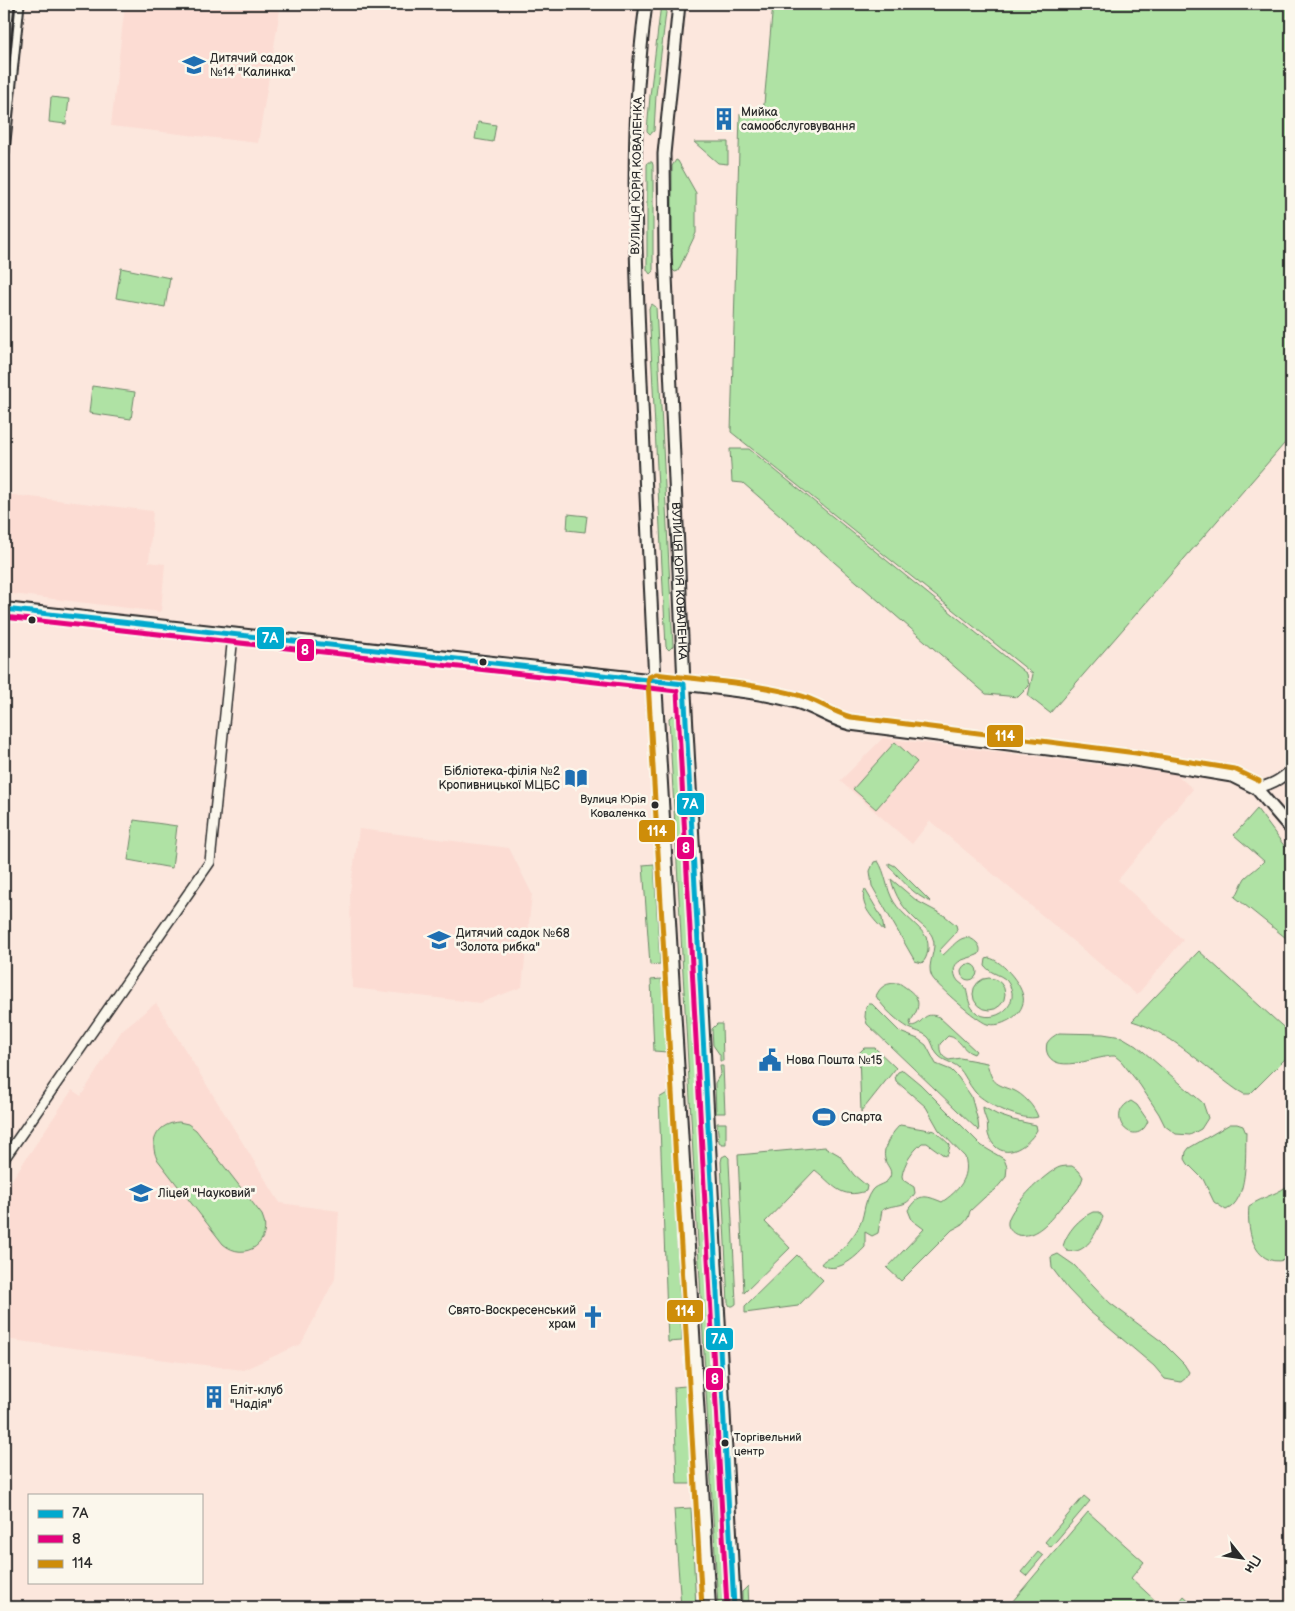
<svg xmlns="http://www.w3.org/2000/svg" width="1295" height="1611" font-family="'Balsamiq Sans',sans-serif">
<rect width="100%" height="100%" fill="#fce7dd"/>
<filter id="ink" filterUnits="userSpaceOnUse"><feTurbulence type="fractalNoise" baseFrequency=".02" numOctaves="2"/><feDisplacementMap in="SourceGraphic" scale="10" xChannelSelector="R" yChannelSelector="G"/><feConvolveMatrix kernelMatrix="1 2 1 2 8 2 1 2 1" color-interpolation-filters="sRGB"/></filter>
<g filter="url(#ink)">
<g fill="#fcdcd3">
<path d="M125,4h156l-23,139 -147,-17z"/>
<path d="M4,494l149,17 -4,51 16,2 -4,48 -157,-19z"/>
<path d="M883,738l293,36 17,15 -75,91 65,60 -46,55 -207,-174 -18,23 -72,-63z"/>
<path d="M359,829l150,19 23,46 -10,93 -42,16 -128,-15 -2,-96z"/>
<path d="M156,1003l124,200 59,8 -4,68 -34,65 -58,26 -239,-31v-117l5,-38 63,-94 9,6 41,-66z"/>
</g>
<g fill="#afe2a4" stroke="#6d8668">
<path d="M661,4h6l-11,91 -2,36 -4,3 -3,-3 3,-35z"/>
<path d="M773,4h518v432l-241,277 -22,-17 5,-22 -302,-242 9,-318 23,1z"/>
<path d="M51,97l18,2 -3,25 -17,-2z"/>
<path d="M478,122l18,3 -3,17 -18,-3z"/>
<path d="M694,142h34v22l-10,-1z"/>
<path d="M676,160l2,1 18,32v40l-18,38 -3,1 -3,-3v-103z"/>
<path d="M648,162h4l1,3v106l-3,3 -3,-4v-105z"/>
<path d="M121,268l49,10 -5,29 -49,-9z"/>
<path d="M652,304l4,3 17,339 -4,4 -3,-3 -17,-339z"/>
<path d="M92,386l43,6 -4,27 -42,-6z"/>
<path d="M730,449h19l278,225 2,12 -11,11 -32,-3 -243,-211 -11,-1z"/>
<path d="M568,514l19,2 -2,16 -18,-2z"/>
<path d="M673,715l3,3 48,889h-6l-49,-889z"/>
<path d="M895,742l22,20 -41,47 -23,-20z"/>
<path d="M1257,809l34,46v87l-56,-45c5,-6 6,-13 10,-19 6,-6 13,-10 19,-17l-30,-26z"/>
<path d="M134,820l43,6 -5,42 -44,-8z"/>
<path d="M878,861c8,12 8,28 16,41 8,13 26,24 32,35 4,8 2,21 -4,26l-7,-2 -3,-5 -40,-70 -2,-15 4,-9z"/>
<path d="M889,863l6,3 36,36c-18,-7 -30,-23 -42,-36z"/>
<path d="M654,864l6,100 -10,1 -7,-100z"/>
<path d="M891,879l26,22 28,15 11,9 1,4 -2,5 -16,17 4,4c11,-9 20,-26 34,-12 3,4 4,6 2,11 -10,6 -31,4 -23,24 2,5 8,6 10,11 2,6 2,13 6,19 15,21 51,0 37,-24 -5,-10 -18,-9 -24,-18l1,-7 3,-1c13,2 38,31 34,45 -2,8 -8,14 -14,17 -7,4 -14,6 -22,4 -11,-4 -49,-37 -55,-47 -7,-13 7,-28 0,-41 -3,-6 -11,-11 -16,-16 -13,-12 -21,-24 -25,-41z"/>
<path d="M865,889l17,29 2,13c-9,-11 -26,-25 -19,-42z"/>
<path d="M1199,951l92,83v19l-41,41h-6l-7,-4c-34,-24 -65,-57 -105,-69z"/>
<circle cx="969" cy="972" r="8"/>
<circle cx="989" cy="994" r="16"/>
<path d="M661,979l6,73 -13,-1 -3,-71z"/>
<path d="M899,983c20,13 25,19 11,39l1,4c13,-1 11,-16 28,-9l37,34 -2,3c-13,-4 -13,-16 -26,-18l-8,8c-1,8 2,13 9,16l11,-2 27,5c5,20 8,21 26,27 10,4 22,17 25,27 -15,5 -52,-13 -63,-25 -7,-8 -10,-18 -17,-25 -6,-5 -15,-6 -20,-12 -5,-5 -5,-14 -11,-19 -5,-4 -12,-5 -18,-8 -12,-7 -26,-20 -33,-32 5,-11 11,-13 23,-13z"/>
<path d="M868,1004h4l28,28 18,7 8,6 10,19 15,6 7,7 13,19 7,25 1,10 -112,-107 -2,-7 1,-11z"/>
<path d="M717,1024h5l1,37h-3v-6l-7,-10 -1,-16z"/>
<path d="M1059,1033l44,1 19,3 15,9 66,57 5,15 -7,11 -11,6 -14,-1 -11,-8 -6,-12 -19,-29 -19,-24 -6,-5c-18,-1 -56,19 -67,-1 -2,-4 -2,-8 -1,-12 3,-5 7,-7 12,-10z"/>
<path d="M864,1048h11l21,20 -35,44 -2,-59z"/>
<path d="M720,1066h3l2,47h-9l-1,-30 6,-10z"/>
<path d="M903,1070l17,14 62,62 22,13 3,8 -1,10 -11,13 -10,7 -15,14 -2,7 -5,6 -11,6 -51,51 -14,-13 37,-39 -12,-9 -4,-10c11,-17 17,-15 34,-8 16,-11 29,-24 23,-45l-26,-27 -13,-23 -30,-26 -1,-5 3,-4z"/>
<path d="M669,1092l13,249 -14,1 -9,-244z"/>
<path d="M1131,1101l6,4 11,16c-12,31 -46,-6 -17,-20z"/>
<path d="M983,1107l15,8 15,5 23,5 1,5c-10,18 -36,34 -48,7 -2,-4 -1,-10 -2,-15 -2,-6 -4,-9 -4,-15z"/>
<path d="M179,1122l9,2 8,6 66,85c12,27 -17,48 -39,29l-66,-85c-9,-19 2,-36 22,-37z"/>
<path d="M717,1123h9v21h-4l-3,-2z"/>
<path d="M1230,1124h7l6,2 3,7c-1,20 3,68 -20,77l-12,-8 -11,-23 -15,-15 -3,-5 1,-7 3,-4z"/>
<path d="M900,1125l35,6 15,14 -2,9 -3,2 -18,-13h-5c-10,9 -18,20 -20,33l1,4 11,7 1,6c-10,17 -19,9 -33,17l-4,23 -6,3 -7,-4v15c-10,11 -29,28 -44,17 4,-6 8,-5 13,-8 9,-6 18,-18 23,-26 9,-14 5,-26 15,-40 5,-6 14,-5 18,-13 3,-8 -4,-11 -5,-18 -3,-12 7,-26 15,-34z"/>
<path d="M825,1147l14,8 15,20 13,11 -1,5c-26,9 -33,-7 -51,-21l-50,52 25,26 -46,45 -6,-138z"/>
<path d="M726,1155l3,3v4l7,139v3l-3,2h-3l-2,-3 -7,-141 1,-5z"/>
<path d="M1072,1166l7,5 4,6c-4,16 -17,23 -27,36 -9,11 -22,25 -38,22 -4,-1 -9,-5 -10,-10 -3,-14 39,-54 52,-58 4,-1 8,-1 12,-1z"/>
<path d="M1291,1183v75c-35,14 -45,-25 -42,-52 15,-10 30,-12 42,-23z"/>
<path d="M1093,1212h6l4,5c-7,16 -16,38 -36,34l-4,-5c4,-14 16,-28 30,-34z"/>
<path d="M1058,1254l16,11 36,38 51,38 23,23 5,8 -3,6 -5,4 -16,-3 -11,-13 -65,-55 -21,-22 -16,-21 -1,-11z"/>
<path d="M797,1255l26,25 -25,26 -53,7v-7z"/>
<path d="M686,1386l5,98h-14l-3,-97z"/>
<path d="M1084,1496l6,5 -39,46 -6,-5z"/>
<path d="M691,1508l5,99h-15l-7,-98z"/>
<path d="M1088,1512l56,50 -13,16 30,28 -143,1 -6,-5z"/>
<path d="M1038,1552l5,4 -17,20 -5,-4z"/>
<path d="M748,1586l1,21h-7v-15z"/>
<path d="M1184,1596l9,8 -8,3 -9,-1z"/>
</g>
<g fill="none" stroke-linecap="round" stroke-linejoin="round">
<defs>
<g id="pedestrian">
<path d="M4,61l6,-57"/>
<path d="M4,161l16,-157"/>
</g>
<g id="minor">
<path d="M1256,788c15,-3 24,-8 35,-18"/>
<path d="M4,1159l206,-297 23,-227"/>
</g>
<g id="tertiary">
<path d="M646,4c-16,117 -11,237 -6,355 4,107 10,215 15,322"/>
<path id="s1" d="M679,4l-15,150 1,99 19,431c37,5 76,8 112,18 19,5 34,17 54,22l285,36 97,16 24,12 35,41"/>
</g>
<g id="secondary">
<path d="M4,609l680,75 50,923"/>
<path d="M655,681l54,926"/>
</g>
</defs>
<use href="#pedestrian" stroke="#2b2b2b" stroke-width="11"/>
<use href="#minor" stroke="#2b2b2b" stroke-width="12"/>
<use href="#tertiary" stroke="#2b2b2b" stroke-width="15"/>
<use href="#secondary" stroke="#2b2b2b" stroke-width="16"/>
<use href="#pedestrian" stroke="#fbf7ec" stroke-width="7"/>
<use href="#minor" stroke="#fbf7ec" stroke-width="9"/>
<use href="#tertiary" stroke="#fbf7ec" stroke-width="11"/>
<use href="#secondary" stroke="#fbf7ec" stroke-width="12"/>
<defs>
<path id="bus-1" d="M4,609l680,75 50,923"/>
<path id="bus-2" d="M4,617l673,74 50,916"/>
<path id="bus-3" d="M702,1607l-54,-926 1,-4 7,-3c45,6 98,9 142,21 18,4 34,17 53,22l285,36 98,16 25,12"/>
</defs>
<use href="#bus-1" stroke="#fbf7ec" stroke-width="9"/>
<use href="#bus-2" stroke="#fbf7ec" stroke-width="9"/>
<use href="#bus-3" stroke="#fbf7ec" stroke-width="9"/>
<use href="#bus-1" stroke="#00a9ce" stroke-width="5"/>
<use href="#bus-2" stroke="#e5007d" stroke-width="5"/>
<use href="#bus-3" stroke="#ce8d09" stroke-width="5"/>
</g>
</g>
<defs>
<symbol id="school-bare" viewBox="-9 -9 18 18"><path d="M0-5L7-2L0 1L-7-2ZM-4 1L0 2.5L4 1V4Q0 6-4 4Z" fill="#1f6fb2" stroke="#fbf7ec" stroke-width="2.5" paint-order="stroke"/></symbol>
<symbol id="building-bare" viewBox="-9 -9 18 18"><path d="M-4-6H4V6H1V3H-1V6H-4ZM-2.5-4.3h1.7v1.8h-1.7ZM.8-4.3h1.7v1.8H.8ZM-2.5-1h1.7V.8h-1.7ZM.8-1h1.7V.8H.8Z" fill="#1f6fb2" stroke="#fbf7ec" stroke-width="2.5" paint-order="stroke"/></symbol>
<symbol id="library-bare" viewBox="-9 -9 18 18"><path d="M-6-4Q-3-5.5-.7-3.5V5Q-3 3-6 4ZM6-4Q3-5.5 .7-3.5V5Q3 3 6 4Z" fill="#1f6fb2" stroke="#fbf7ec" stroke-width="2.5" paint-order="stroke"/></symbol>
<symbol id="civic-bare" viewBox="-9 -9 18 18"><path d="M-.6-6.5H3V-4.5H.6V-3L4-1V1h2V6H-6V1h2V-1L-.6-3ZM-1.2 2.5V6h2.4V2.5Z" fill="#1f6fb2" stroke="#fbf7ec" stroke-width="2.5" paint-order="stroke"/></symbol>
<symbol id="stadium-bare" viewBox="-9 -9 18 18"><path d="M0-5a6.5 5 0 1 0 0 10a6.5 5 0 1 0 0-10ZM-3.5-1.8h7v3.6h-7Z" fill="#1f6fb2" stroke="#fbf7ec" stroke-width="2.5" paint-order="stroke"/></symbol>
<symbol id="church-bare" viewBox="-9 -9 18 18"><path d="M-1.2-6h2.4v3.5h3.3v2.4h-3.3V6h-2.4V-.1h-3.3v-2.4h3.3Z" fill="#1f6fb2" stroke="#fbf7ec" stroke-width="2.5" paint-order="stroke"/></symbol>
</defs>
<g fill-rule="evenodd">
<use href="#school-bare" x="178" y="49" width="32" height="32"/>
<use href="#building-bare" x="708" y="103" width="32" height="32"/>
<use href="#library-bare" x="560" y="762" width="32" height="32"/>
<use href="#school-bare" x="423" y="924" width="32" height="32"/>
<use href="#civic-bare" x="754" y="1044" width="32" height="32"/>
<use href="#stadium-bare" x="808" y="1101" width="32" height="32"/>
<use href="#school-bare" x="125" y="1177" width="32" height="32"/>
<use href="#church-bare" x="577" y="1301" width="32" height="32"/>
<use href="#building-bare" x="198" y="1381" width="32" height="32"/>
</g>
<g fill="#2b2b2b" stroke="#fbf7ec" stroke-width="2">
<circle cx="32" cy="620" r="4.5"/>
<circle cx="483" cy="662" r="4.5"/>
<circle cx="655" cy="805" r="4.5"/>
<circle cx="725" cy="1443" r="4.5"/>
</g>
<g text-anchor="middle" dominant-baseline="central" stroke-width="5" stroke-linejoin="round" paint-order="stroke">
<g font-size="11" fill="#2b2b2b" stroke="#fbf7ec" text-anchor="end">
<text x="646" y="799">Вулиця Юрія<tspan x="646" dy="14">Коваленка</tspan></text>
<text x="734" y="1437" text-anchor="start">Торгівельний<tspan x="734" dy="14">центр</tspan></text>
</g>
<g font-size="12" fill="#2b2b2b" stroke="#fbf7ec" text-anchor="start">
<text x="210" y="58">Дитячий садок<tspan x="210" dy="14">№14 "Калинка"</tspan></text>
<text x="741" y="112">Мийка<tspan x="741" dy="14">самообслуговування</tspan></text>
<text x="560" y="771" text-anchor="end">Бібліотека-філія №2<tspan x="560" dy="14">Кропивницької МЦБС</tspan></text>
<text x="456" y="933">Дитячий садок №68<tspan x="456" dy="14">"Золота рибка"</tspan></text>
<text x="786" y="1060">Нова Пошта №15</text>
<text x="841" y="1117">Спарта</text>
<text x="158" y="1193">Ліцей "Науковий"</text>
<text x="576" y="1310" text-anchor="end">Свято-Воскресенський<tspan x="576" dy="14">храм</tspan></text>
<text x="230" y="1390">Еліт-клуб<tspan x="230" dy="14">"Надія"</tspan></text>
</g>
<g font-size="12" fill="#2b2b2b" stroke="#fbf7ec">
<text transform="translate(637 176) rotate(-89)">ВУЛИЦЯ ЮРІЯ КОВАЛЕНКА</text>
<text stroke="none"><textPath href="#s1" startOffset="578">ВУЛИЦЯ ЮРІЯ КОВАЛЕНКА</textPath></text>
</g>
</g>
<g stroke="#fbf7ec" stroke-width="2">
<rect x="256" y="626" width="29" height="24" rx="5" fill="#00a9ce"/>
<rect x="296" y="638" width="19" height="24" rx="5" fill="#e5007d"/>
<rect x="986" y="724" width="38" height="24" rx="5" fill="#ce8d09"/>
<rect x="676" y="792" width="29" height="24" rx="5" fill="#00a9ce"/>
<rect x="638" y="819" width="38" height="24" rx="5" fill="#ce8d09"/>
<rect x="676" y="836" width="19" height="24" rx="5" fill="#e5007d"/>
<rect x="666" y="1299" width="38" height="24" rx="5" fill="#ce8d09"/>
<rect x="705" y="1327" width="29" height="24" rx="5" fill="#00a9ce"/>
<rect x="705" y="1367" width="19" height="24" rx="5" fill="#e5007d"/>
</g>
<g font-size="14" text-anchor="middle" font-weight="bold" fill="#fff">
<text x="270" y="643">7А</text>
<text x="305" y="655">8</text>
<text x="1005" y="741">114</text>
<text x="690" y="809">7А</text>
<text x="657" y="836">114</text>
<text x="686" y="853">8</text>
<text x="685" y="1316">114</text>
<text x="719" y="1344">7А</text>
<text x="715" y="1384">8</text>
</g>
<rect width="1295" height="1611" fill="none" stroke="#fbf7ec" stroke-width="20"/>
<rect x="10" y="10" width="1275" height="1591" fill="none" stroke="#2b2b2b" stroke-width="2" filter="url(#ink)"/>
<rect x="28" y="1494" width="175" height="90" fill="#fbf7ec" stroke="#a8a59f"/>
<rect x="38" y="1510" width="25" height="8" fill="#00a9ce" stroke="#a8a59f"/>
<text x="72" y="1518" font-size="15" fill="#2b2b2b">7А</text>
<rect x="38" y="1535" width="25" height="8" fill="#e5007d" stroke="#a8a59f"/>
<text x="72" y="1544" font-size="15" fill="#2b2b2b">8</text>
<rect x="38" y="1560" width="25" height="8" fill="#ce8d09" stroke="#a8a59f"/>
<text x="72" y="1568" font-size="15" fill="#2b2b2b">114</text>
<g transform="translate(1242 1558) rotate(120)" stroke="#fbf7ec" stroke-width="4" paint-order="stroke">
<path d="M0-4L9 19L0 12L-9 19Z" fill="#2b2b2b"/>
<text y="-8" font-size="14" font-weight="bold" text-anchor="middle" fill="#2b2b2b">Пн</text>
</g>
</svg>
